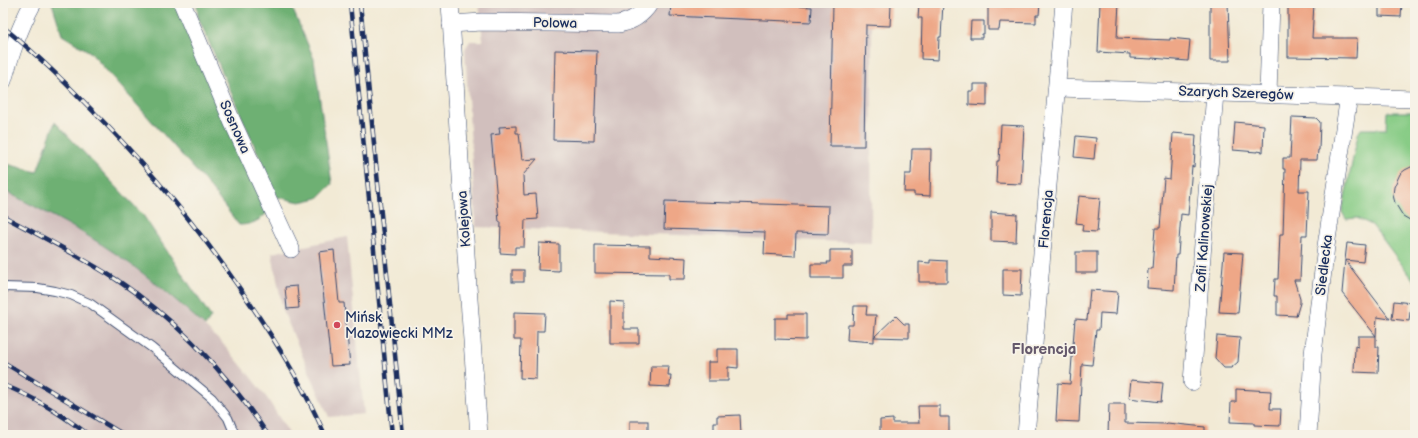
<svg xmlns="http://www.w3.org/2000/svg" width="1418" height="438" font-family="'Balsamiq Sans',sans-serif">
<rect width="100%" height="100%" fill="#f7f3e8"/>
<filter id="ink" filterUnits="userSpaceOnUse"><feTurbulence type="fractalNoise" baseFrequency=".025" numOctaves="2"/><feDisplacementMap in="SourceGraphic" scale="8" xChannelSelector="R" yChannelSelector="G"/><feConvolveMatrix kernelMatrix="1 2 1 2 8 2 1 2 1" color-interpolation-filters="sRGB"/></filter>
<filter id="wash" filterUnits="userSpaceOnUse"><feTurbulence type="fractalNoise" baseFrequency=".012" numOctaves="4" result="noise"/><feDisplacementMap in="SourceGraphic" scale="16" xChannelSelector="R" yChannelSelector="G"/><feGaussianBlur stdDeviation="0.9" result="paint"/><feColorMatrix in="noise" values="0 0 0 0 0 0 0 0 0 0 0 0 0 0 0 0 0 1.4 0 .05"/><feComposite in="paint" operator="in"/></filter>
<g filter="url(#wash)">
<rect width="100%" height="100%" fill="#f2ead5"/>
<g fill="#d1bfbd">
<path d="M479,3h393l-1,240 -395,-16 -11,-178 5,-8h13z"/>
<path d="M3,190l52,27 51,30 52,38 26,22 42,40 20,24 21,27 23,37h-287z"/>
<path d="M347,237l17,177 -35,3 -46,-106 -11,-58z"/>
</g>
<path fill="#88cc86" stroke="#527e72" d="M1387,112h28v170l-43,-57 -15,-7 -11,1 -4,-7 16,-78 3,-5h25z"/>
<g fill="#6eb073" stroke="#447068">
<path d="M52,3h125l91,209c-9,9 -16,13 -29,13l-34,-44 -115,-129 -28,-17z"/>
<path d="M197,3h93l24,56 18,125 -14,14 -18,4 -23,-5 -79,-180z"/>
<path d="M55,122l88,93 68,102 -6,9c-32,-29 -65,-57 -101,-80 -32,-21 -67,-38 -101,-56v-27l34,9z"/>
</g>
<g id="blocks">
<g fill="#eea787">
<path d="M671,3h120v3l21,1 -1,15 -141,-6z"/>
<path d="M833,3h34l24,2 -1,21 -24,-1 -2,121h-34z"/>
<path d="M919,3h24l-2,34h-2l-1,23 -17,-1 1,-41h-4z"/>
<path d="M988,3h52l-1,12h-3v8l-36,-1 -1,8h-11z"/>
<path d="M1100,3h19l-2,35 53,2v-2l20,2 -2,21 -36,-3v1l-22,-1v-4l-32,-2z"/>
<path d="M1210,3h18l2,58h-20z"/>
<path d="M1288,3h26l-2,35h45l-1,20 -68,-1z"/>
<path d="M1379,3h23l-1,14 -22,-1z"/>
<path d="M971,21h13v13h-2v4h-12z"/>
<path d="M555,50l42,1 -3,90 -41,-1z"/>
<path d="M974,84h13v22l-18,-1v-14h5z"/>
<path d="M1292,117l24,1 4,4 -1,28h-1l-1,10h-17l-1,31h10l-2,44h-5l-2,45h-6l6,19v4l-4,13 -19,-1v-19h-3l1,-17h3l2,-45h3l2,-65h-2v-11h7z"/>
<path d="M1235,122l29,3 -1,27 -6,-1v1l-24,-2z"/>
<path d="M1001,125l23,1 -3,58 -25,-1 1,-22h2z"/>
<path d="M516,126v7h3l3,27 15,-1 -14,16 1,20 12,-1 2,25 -13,1 -1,27h-9v7l-15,-1 1,-31h-2l-8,-87 9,-1 -1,-7z"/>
<path d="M1173,133l23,2 -2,32 -2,-1 -4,49 -7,-1 -3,41h-2l-2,35 -27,-2 1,-19h4l3,-41h5l4,-50 6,1z"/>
<path d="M1076,136l20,2 -2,21 -20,-2z"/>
<path d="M912,149h19l-1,47 -16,-1v-3h-10l1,-18h6z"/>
<path d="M1415,165v58l-12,-7 -8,-13 -2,-8 1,-8 6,-13 5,-4z"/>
<path d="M1079,196l21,2 -3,34 -15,-1 1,-7 -7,-1z"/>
<path d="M665,201l164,5 -1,28 -32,-1 -1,23 -31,-2 1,-22 -101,-3z"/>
<path d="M991,212l26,2 -1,28 -25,-1z"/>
<path d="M539,243l20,1v27l-21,-1z"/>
<path d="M1347,243l18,2 -2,17 -18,-2z"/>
<path d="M595,245l55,1v10l36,2 -1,21h-16v-5l-74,-1z"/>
<path d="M334,250l5,53h5l6,62 -19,1 -12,-114z"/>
<path d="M830,250h22v16h-9v12h-32v-14h17l-1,-2h3z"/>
<rect x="1076" y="252" width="21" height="21"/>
<path d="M1224,252l19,1 -5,60 -19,-1z"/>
<path d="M930,260l17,1v21h-28v-20l11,1z"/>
<path d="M1345,260l45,59 -13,-2 -1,19 -34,-43z"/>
<path d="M1003,269h19l-1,27 -18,-1z"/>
<rect x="512" y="270" width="12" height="12"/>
<path d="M297,286l2,22 -12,1 -2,-22z"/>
<path d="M1090,290l28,2 -2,22 -16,-1 -1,17h-3l-4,35 -10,-1 -3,58 -23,-1 2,-38 12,1 5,-65 12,1z"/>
<path d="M610,301l14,1v27h15v14h-29z"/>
<path d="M1394,301l17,2 -2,18 -17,-2z"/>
<path d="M854,306h13l-1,9h10l-2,22 22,-21 8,8h5v14l-35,-1v5l-27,-2 1,-15h5z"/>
<path d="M514,312l31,1 -1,18h-7l-1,48 -16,-1 1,-38h-7z"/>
<path d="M788,314h18v26l-31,-1v-21h13z"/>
<path d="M1217,336l23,2 -2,24 -7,6h-7l-9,-10z"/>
<path d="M1358,336h18v11h3l-1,26 -24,-1 1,-26 3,1z"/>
<path d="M717,349h21v19l-10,-1v14h-20v-19h9z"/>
<path d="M651,366h18l-1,9h3l-1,12 -20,-1z"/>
<path d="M1131,380l32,3 -2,19 -32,-4z"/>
<path d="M1236,389l35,2 -1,18h11l-1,17 -26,-1v-2l-24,-1 1,-20h5z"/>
<path d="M1109,404h16v19l41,1 1,-1 38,4v8h-97z"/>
<path d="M918,406h22v11h9v18h-69v-15l13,-1v4h26z"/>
<path d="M740,415l1,20h-27v-12h3v-7z"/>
<rect x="630" y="421" width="18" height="14"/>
</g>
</g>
</g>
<g filter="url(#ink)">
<use href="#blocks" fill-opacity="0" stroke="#3b4b70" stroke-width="1"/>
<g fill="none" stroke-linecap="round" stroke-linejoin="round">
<defs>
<path id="lane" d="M3,287l35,1 17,3 16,4 20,9 61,44 60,50 16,20 7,17"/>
<g id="street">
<path d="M182,3l50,118 59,128"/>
<path d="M450,3l18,283 11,149"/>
<path d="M451,24l31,-2 136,2c14,-2 24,-9 32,-21"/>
<path d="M3,81c8,-27 16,-53 30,-78"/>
<path d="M1057,88l358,11"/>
<path d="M1268,94l3,-91"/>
<path d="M1192,382l23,-289"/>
<path d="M1026,435l38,-432"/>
<path d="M1308,435l5,-81 13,-108 23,-150"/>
</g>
</defs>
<use href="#lane" stroke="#3b4b70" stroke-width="10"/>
<use href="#street" stroke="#3b4b70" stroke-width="18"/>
<use href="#lane" stroke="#fff" stroke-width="8"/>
<use href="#street" stroke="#fff" stroke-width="17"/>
<defs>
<g id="rail">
<path d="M350,3l42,432"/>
<path d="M360,3l43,432"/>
<path d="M3,27c30,24 57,50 84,78 56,56 106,116 151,181 33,47 64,96 87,149"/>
<path d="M3,216c38,20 77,40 114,64 60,40 111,95 151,155"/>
<path d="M3,362l121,73"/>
<path d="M3,385c32,12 59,30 86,50"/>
<path d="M3,435h1"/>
</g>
</defs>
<use href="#rail" stroke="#1b2f5e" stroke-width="4.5"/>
<use href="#rail" stroke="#f7f3e8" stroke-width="3" stroke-dasharray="9" stroke-linecap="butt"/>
</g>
</g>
<circle fill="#d1495b" stroke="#f7f3e8" stroke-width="1.5" cx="337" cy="325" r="4"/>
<g text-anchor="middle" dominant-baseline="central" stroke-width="3.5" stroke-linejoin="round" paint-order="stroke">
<g font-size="14" fill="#1b2f5e" stroke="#f7f3e8">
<text transform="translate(555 23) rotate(1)">Polowa</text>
<text transform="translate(1236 93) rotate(2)">Szarych Szeregów</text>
<text transform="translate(235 127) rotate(66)">Sosnowa</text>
<text transform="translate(464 219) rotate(-94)">Kolejowa</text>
<text transform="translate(1046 219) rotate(-85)">Florencja</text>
<text transform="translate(1204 238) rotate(-86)">Zofii Kalinowskiej</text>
<text transform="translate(1324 265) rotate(-83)">Siedlecka</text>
</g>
<g font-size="14" fill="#1b2f5e" stroke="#f7f3e8" text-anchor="start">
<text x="345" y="317">Mińsk<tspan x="345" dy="16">Mazowiecki MMz</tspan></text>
</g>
<g font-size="15" font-weight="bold" fill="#65596c" stroke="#f7f3e8">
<text x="1044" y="349">Florencja</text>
</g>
</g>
<rect width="1418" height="438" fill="none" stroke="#f7f3e8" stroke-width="16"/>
</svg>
